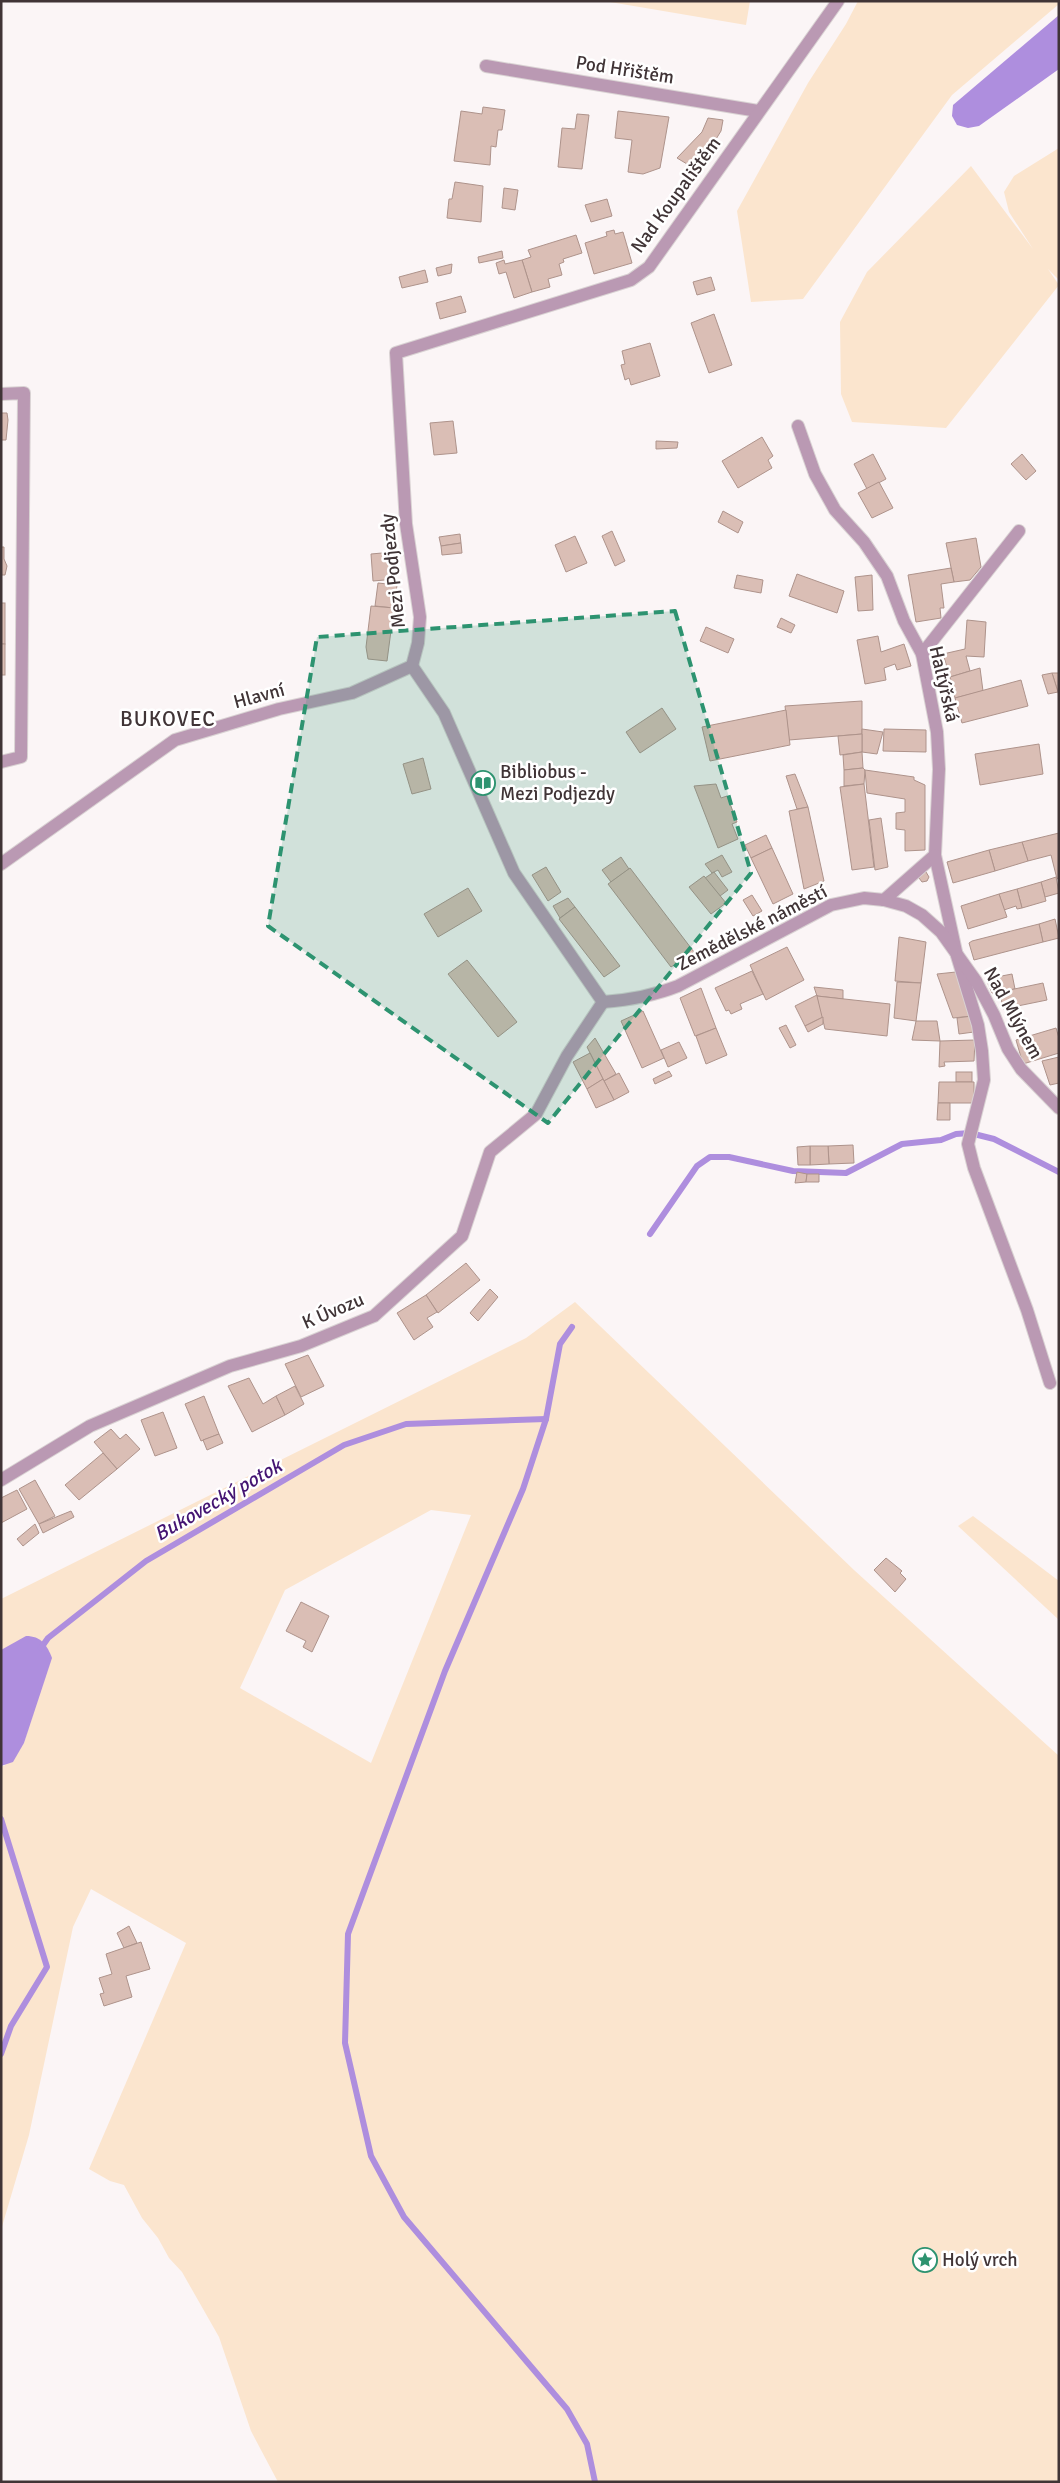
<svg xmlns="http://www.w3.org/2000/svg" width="1060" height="2483" font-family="Signika,sans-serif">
<rect width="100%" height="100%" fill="#fbf5f6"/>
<g fill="#fbe5ce" fill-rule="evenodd">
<path d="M604,1h146l-4,24z"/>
<path d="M858,1h201v3l-107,91 -149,204 -52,3 -14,-91 71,-128 38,-59z"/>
<path d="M1059,148v132l-11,-11 11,16 -113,143 -94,-6 -11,-28 -1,-72 27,-50 104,-106 62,83 -24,-37 -5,-20 10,-16z"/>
<path d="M575,1302l279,268 205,186v726h-781l-27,-51 -32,-94 -37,-65 -13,-14 -11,-20 -16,-20 -18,-33 -14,-4 -21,-12 97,-226 -95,-54 -18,38 -44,208 -28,95v-464h3l20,-23 6,-22 -25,-73 -4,2v-51l525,-261zM431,1510l40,5 -100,248 -131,-75 45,-98z"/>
<path d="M973,1516l86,65v39l-101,-94z"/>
</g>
<g fill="#ae8ede">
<path d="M1059,15v54l-80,57 -11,2 -11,-3 -5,-9 1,-11z"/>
<path d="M26,1636c15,0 21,9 26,22l-28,85 -11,19 -12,4v-116z"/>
</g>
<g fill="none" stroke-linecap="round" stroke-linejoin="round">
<g stroke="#ae8ede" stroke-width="6">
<path d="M650,1234l47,-68 13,-9h19l64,14 53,2 56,-29 39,-4 15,-6 14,-1 24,6 65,33"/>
<path d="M572,1327l-12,17 -14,75 -23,70 -78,182 -97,263 -3,109 26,113 33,61 163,192 20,35 8,38"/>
<path d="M41,1648l7,-10 98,-77 198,-116 62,-21 140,-5"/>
<path d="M1,1819l46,148 -36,59 -10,28"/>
</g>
</g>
<g fill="#dabeb5" stroke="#ae938b">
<path d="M483,107l22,3 -3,20h-4l-2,17 -5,-1 -1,19 -36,-4 7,-50 21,3z"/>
<path d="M618,111l51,6 -9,51 -17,6 -15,-2 4,-32 -17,-2z"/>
<path d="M577,114l12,1 -7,54 -24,-2 4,-39 13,1z"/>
<path d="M708,118l15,2 -2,11 -24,39 -20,-12 25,-26z"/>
<path d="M455,182l28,4 -2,36 -34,-4 2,-19h3z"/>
<path d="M504,188l14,2 -3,20 -13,-2z"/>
<path d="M607,199l5,17 -21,6 -6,-17z"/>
<path d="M614,230l1,4 8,-2 9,31 -38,11 -9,-31 22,-7 -1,-4z"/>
<path d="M576,235l6,18 -19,6 1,3 -5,2 3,11 -14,4 2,8 -18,5 -10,-32 9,-3 -3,-7z"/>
<path d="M502,251l1,7 -24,5 -1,-6z"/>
<path d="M504,260l1,4 17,-4 10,32 -18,6 -8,-26 -7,2 -3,-11z"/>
<path d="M452,264l-1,9 -13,3 -2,-8z"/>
<path d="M425,270l3,12 -26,6 -3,-11z"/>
<path d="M711,277l4,13 -18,5 -4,-13z"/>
<path d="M461,296l5,16 -26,7 -4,-16z"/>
<path d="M714,314l18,51 -23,8 -18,-50z"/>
<path d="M650,343l10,33 -29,9 -2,-7 -4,2 -4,-15 4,-1 -3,-13z"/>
<path d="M1,413h6l1,7 -2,20h-5z"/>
<path d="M453,421l4,32 -23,2 -4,-32z"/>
<path d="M762,437l11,19 -5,4 4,8 -34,20 -16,-27z"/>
<path d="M656,441l22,1 -1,6 -21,1z"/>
<path d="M873,454l13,25 -19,10 -13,-25z"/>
<path d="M1022,454l14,17 -10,9 -15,-16z"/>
<path d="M879,482l14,26 -21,10 -14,-25z"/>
<path d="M723,511l20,11 -5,11 -20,-11z"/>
<path d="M612,531l13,30 -10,5 -13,-30z"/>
<path d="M460,534l1,9 -20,3 -2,-9z"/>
<path d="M575,536l12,27 -21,9 -11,-27z"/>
<path d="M976,538l5,29 -11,13 -16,2 -8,-39z"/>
<path d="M461,543l1,10 -20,2 -1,-9z"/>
<path d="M1,547h3v12l3,7 -2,9h-4z"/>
<path d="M393,552l3,27 -23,2 -2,-27z"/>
<path d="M951,568l3,14 -13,2 3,24h-4l1,10 -25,4 -8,-47z"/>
<path d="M797,574l47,17 -7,22 -48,-17z"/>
<path d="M737,575l26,5 -2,13 -27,-5z"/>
<path d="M872,575l1,35 -15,1 -3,-34z"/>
<path d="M378,583l19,2 -3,23 -19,-2z"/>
<rect x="1" y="603" width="4" height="41"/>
<path d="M371,606l23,2 -7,53 -19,-2 -2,-12z"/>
<path d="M781,618l14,7 -4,8 -14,-6z"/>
<path d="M967,620l19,2 -2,35 -18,-1 4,15 -20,6 -7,-23 22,-5z"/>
<path d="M706,627l28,12 -6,14 -28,-12z"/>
<path d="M878,636l3,16 23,-8 7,22 -14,4 -2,-6 -11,4 2,12 -21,4 -8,-44z"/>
<rect x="1" y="644" width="4" height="31"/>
<path d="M980,668l3,23 -28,7 -5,-21z"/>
<path d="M1052,673h7v23l-1,-4z"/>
<path d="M1052,673l6,19 -10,2 -6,-19z"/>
<path d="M1021,680l7,26 -66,17 -7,-25z"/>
<path d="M862,701v33l-73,6 -4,-34z"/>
<path d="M662,708l14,21 -36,24 -14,-21z"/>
<path d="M786,710l4,35 -80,16 -8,-34z"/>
<path d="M862,729l21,3 -6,22 -15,-2z"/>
<path d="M884,729l42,1v22l-43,-1z"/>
<path d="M862,734v18l-22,3 -2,-19z"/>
<path d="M1039,744l4,30 -63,11 -5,-31z"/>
<path d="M862,752l1,16 -19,2 -1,-15z"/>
<path d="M423,758l8,31 -19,5 -9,-30z"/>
<path d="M863,768l2,2 -1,14 -20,2v-16z"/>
<path d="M865,770l49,7v3l11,5v65l-20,1v-21l-9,-1v-16l9,-1v-13l-38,-6z"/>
<path d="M795,774l13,33 -11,2 -11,-33z"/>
<path d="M716,784l5,14 6,-2 10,26 -5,2 6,15 -20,9 -24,-62z"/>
<path d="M864,784l10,83 -22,3 -12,-83z"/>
<path d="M808,807l16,74 -20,8 -15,-78z"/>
<path d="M881,818l7,49 -13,3 -6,-50z"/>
<path d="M1059,833v45l-2,1 -6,-24 -23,6 -6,-19z"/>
<path d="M766,835l6,13 -21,10 -6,-13z"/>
<path d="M1022,842l6,19 -33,10 -6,-21z"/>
<path d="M772,848l21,46 -20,10 -22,-46z"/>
<path d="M989,850l6,21 -42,12 -6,-21z"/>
<path d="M722,855l10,17 -10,5 -4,-7 -6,3 -7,-9z"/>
<path d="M621,857l8,12 -18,13 -9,-12z"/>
<path d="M546,867l15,25 -13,9 -16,-26z"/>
<path d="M630,868l64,84 -23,15 -63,-83z"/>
<path d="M714,872l14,18 -8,6 -15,-18z"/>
<path d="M926,872l3,5 -2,4 -5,1 -3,-4 2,-5z"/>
<path d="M704,876l22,27 -15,11 -22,-27z"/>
<path d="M1056,877l3,16 -14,4 -4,-15z"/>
<path d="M1041,882l5,19 -24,7 -5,-19z"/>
<path d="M468,888l14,23 -44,26 -14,-23z"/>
<path d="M1017,889l5,19 -5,1 -1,-3 -12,4 -5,-16z"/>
<path d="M999,894l8,23 -39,12 -7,-23z"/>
<path d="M752,895l10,16 -9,5 -10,-16z"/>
<path d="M568,898l7,9 -15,11 -7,-12z"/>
<path d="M575,907l45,59 -16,11 -45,-58z"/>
<path d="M1055,919l4,19 -16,4 -4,-18z"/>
<path d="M1039,924l4,18 -69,18 -5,-17 3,-2z"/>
<path d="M899,937l27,5 -5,41 -26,-2z"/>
<path d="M787,947l17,33 -38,20 -16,-35z"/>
<path d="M467,960l50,62 -19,15 -50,-63z"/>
<path d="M752,971l11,23 -23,10 2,5 -11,5 -2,-4 -3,1 -11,-23z"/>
<path d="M956,972l16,44 -19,2 -16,-44z"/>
<path d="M1012,974l3,15 -23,4 -6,-14z"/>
<path d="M897,982l24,1 -5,38 -22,-3z"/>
<path d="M1043,983l4,17 -44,9 -3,-17z"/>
<path d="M814,987l29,3v9l-26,-3z"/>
<path d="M701,988l15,40 -21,8 -15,-38z"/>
<path d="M817,995l6,22 -18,9 -10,-20z"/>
<path d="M817,996l73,8 -3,32 -62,-7z"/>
<path d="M643,1011l21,47 -22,10 -21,-47z"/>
<path d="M972,1016l2,16 -15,2 -2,-16z"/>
<path d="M823,1017v7l-15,8 -3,-6z"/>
<path d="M916,1021h21l3,20 -28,-1z"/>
<path d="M786,1025l10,20 -6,3 -11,-20z"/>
<path d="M716,1028l11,27 -21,9 -10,-28z"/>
<path d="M1056,1028l3,10v15l-36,11 -7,-24z"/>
<path d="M595,1038l21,36 -12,7 -17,-34z"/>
<path d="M975,1040l-1,21 -30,1 1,4 -6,1 1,-26z"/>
<path d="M679,1042l8,16 -19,9 -7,-17z"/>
<path d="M590,1053l13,26 -16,10 -14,-27z"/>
<path d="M1059,1057v26l-9,2 -8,-24z"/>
<path d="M669,1071l3,5 -17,8 -2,-5z"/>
<rect x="956" y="1072" width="16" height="10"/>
<path d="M619,1073l10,19 -15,8 -10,-19z"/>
<path d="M603,1079l11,21 -18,8 -9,-19z"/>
<path d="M939,1082h35v21h-36z"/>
<path d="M938,1103h12v17h-13z"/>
<path d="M853,1145l1,18 -25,1 -1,-18z"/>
<path d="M810,1146h18l1,18 -19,1z"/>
<path d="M810,1146v19h-12l-1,-18z"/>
<path d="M797,1172l10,2 -1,8 -11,1z"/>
<path d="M807,1174h12v8h-13z"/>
<path d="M466,1263l14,17 -42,33 -12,-18z"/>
<path d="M490,1289l8,8 -20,24 -8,-8z"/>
<path d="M426,1295l11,17 -10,6 6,9 -19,13 -17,-27z"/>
<path d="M308,1355l16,31 -23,11 -16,-33z"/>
<path d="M249,1378l14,26 13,-8 9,19 -33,17 -24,-46z"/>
<path d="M295,1386l9,18 -19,11 -9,-19z"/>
<path d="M204,1396l15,38 -18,7 -16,-37z"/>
<path d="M163,1412l14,36 -22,8 -14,-36z"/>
<path d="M111,1429l9,10 6,-5 14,15 -23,20 -23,-27z"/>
<path d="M219,1434l4,9 -16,7 -4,-10z"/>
<path d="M103,1453l14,16 -38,31 -14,-15z"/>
<path d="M35,1480l20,36 -16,8 -20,-35z"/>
<path d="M17,1490l10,19 -26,14v-25z"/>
<path d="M71,1511l3,6 -31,16 -4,-9z"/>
<path d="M35,1524l4,9 -16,13 -6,-7z"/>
<path d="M886,1558l16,13 -2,2 6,6 -11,13 -21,-22z"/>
<path d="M301,1602l28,14 -17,36 -9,-5 3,-6 -20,-10z"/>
<path d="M129,1926l8,17 -13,5 -7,-15z"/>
<path d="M141,1942l9,27 -24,7 6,21 -28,9 -4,-12 4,-1 -5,-15 13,-4 -6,-20z"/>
</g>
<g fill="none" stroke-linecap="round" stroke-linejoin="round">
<defs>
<g id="minor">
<path d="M486,66l272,45"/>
<path d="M1,394l23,-1 -3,364 -20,5"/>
<path d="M798,426l17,48 20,36 29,32 23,34 17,45 18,33 15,78 2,37 -4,86 -51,45"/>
<path d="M922,654l97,-123"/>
<path d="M412,666l32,47 70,160 89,129"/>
<path d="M935,855l22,101 21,69 4,26 2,29 -16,64 6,24 53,142 23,73"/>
<path d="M603,1002c27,-2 50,-6 75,-16l153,-81 33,-7 20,2 22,6 16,9 19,17 35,49 18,34 14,34 13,20 38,39"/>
<path d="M1,1480l89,-54 140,-60 71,-20 73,-30 88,-80 28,-84 46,-38 31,-58 36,-54"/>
</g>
<path id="tertiary" d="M1,864l174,-124 104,-31 73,-16 60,-27 6,-23 2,-26 -14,-93 -10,-171 235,-73 18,-13 189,-266"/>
</defs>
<use href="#minor" stroke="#d9d2d3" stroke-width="14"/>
<use href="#tertiary" stroke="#d9d2d3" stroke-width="14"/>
<use href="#minor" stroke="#ba99b3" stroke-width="12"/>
<use href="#tertiary" stroke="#ba99b3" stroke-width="12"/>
</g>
<path fill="#2d9370" fill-opacity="0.2" stroke="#2d9370" stroke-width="4" stroke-dasharray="10 6" stroke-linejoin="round" d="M675,611l76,262 -203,250 -280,-197 49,-289z"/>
<defs>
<symbol id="library-ring" viewBox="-11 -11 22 22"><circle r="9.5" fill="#fff" stroke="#2d9370" stroke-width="1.5"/><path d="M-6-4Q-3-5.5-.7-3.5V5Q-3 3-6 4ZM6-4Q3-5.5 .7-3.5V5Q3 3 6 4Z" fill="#2d9370"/></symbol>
<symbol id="sight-ring" viewBox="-11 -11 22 22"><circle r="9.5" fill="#fff" stroke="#2d9370" stroke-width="1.5"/><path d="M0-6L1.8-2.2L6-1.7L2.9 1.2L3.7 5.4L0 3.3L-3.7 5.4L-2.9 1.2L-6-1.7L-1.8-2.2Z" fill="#2d9370"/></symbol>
</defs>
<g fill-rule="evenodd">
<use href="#library-ring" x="469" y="769" width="28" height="28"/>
<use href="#sight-ring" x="911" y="2246" width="28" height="28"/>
</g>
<g text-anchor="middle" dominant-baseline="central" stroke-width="5" stroke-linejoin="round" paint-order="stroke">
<g font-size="19" fill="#403436" stroke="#fff">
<text transform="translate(625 70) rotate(9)">Pod Hřištěm</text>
<text transform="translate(676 195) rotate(-54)">Nad Koupalištěm</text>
<text transform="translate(393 571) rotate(-96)">Mezi Podjezdy</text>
<text transform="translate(944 684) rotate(77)">Haltýřská</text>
<text transform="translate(259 696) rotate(-15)">Hlavní</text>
<text transform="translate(752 928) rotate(-27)">Zemědělské náměstí</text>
<text transform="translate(1013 1013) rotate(61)">Nad Mlýnem</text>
<text transform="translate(333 1311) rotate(-23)">K Úvozu</text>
</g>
<g font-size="19" fill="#403436" stroke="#fff" text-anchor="start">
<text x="500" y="772">Bibliobus -<tspan x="500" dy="22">Mezi Podjezdy</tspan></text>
<text x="942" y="2260">Holý vrch</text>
</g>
<g font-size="20" font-style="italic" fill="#441472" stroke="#fff">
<text transform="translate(218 1500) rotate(-30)">Bukovecký potok</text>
</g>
<g font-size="21" letter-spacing="1" fill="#403436" stroke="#fff">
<text x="168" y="719">BUKOVEC</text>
</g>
</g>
<rect width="1060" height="2483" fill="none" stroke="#403436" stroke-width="5"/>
</svg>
